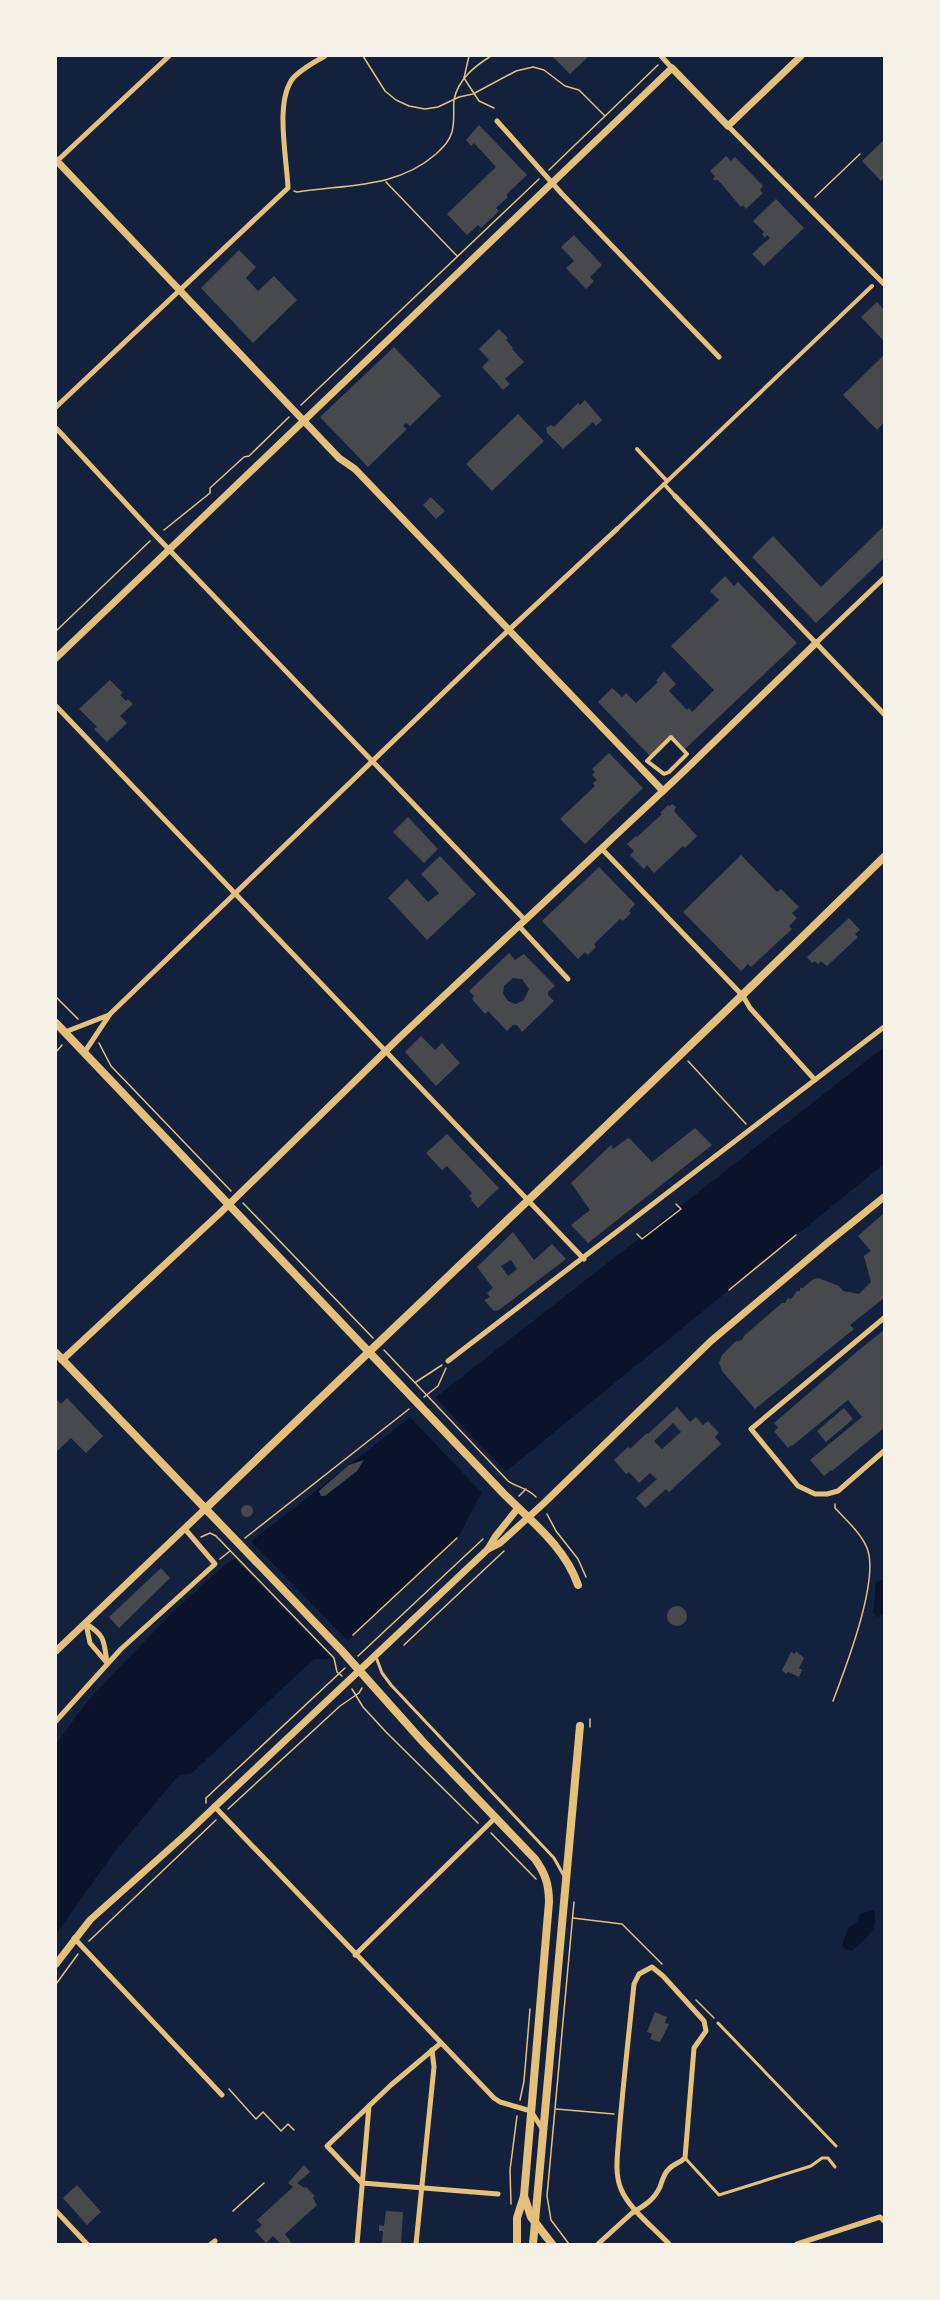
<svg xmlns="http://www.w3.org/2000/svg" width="940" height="2300" font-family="'Fira Sans Condensed',sans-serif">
<rect width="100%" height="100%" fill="#14213d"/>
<g fill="#0b132b">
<path d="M884,1047v117l-401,326 -25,48 -130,121h-14l-123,115 -12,1 -66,79 -57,80v-190l30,-41 30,-32 62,-64 75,-67z"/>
<path d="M881,1580l3,2v32l-7,3 -4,-4 3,-31z"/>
<path d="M874,1910c5,21 -8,28 -22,41l-7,-2 -3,-4 6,-17 8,-5 4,-9z"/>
</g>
<g fill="#14213d">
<path d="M432,1394l76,80 -24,21 -77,-81z"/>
<path d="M249,1539l99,102 1,2 -17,16 -99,-102 -1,-2z"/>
</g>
<g fill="#48494c" fill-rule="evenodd">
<path d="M552,56h37l-19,18z"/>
<path d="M479,125l48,50 -21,20 2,2 -12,11 3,3 -18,17 -3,-3 -11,10 -20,-21 49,-47 -22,-24 -3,3 -5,-6z"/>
<path d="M884,140v38l-3,3 -19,-20z"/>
<path d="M726,156l5,5 4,-4 28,29 -3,4 3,3 -17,16 -3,-4 -2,2 -23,-27h-5l2,-4 -5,-5z"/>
<path d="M776,199l28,29 -40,38 -12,-12 18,-16 -3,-3 -2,3 -3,-4 2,-2 -11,-11z"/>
<path d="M574,235l28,30 -12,12 4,4 -8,8 -20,-21 8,-7 -13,-14z"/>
<path d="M239,250l17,17 -10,11 12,13 16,-15 23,24 -44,43 -52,-55z"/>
<path d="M877,302l7,8v31l-23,-24z"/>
<path d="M499,329l9,9 -2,2 7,8 -1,1 12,13 -19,17 5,5 -7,6 -21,-23 7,-7 -10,-11z"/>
<path d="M394,347l47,49 -31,30 -4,-3 -3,3 4,3 -39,38 -48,-50z"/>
<path d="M884,355v67l-7,8 -34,-35z"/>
<path d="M585,400l17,20 -6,6 -3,-4 -30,27 -16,-16 -1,-5 5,-3 3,2 24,-24 2,2z"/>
<path d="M518,414l26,27 -52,50 -26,-27z"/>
<path d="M431,497l14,14 -9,8 -13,-14z"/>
<path d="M884,526v32l-68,65 -64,-66 21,-21 48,51z"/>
<path d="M725,576l9,10 4,-4 59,61 -113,107 -13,-13 -20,20 -53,-55 14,-14 10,9 4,-4 10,10 22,-21 -2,-1 8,-10 12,13 -7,7 18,19 2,-2 3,4 22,-22 -43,-44 48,-46 -9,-9z"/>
<path d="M110,680l13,13 -3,2 6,6 2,-2 5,5 -13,12 7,7 -20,19 -13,-13 3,-2 -18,-18z"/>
<path d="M609,753l34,35 -58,56 -25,-25 35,-33 -2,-3 4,-3 -5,-5 3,-3 -3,-3z"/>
<path d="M672,804l4,3 -2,4 23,25 -12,12 -2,-2 -29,27 -7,-8 -3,4 -14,-14 4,-4 -7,-7 9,-8 1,1 25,-23 -2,-1 8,-8 2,1z"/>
<path d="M408,817l30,32 -14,14 -31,-31z"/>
<path d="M741,855l36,37 4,-3 18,18 -7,6 5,5 -8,8 3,3 -41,38 -3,-3 -7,7 -58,-59z"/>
<path d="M440,856l36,38 -49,46 -39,-42 19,-19 21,23 11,-9 -18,-19z"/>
<path d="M599,867l36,37 -6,7 2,2 -8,8 -3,-2 -26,25 2,3 -8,8 -3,-3 -7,7 -36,-38z"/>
<path d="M849,918l11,12 -5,4 3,3 -31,29 -6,-5 -3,3 -3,-3 -3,2 -5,-6z"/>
<path d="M509,953l6,7 9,-6 31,32 -7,6v3l6,6 -32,31 -5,-7h-4l-6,6 -19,-20 -3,3 -13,-15 2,-3 -5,-5zM513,978l9,1 7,10 -5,11 -8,4 -8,-3 -5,-7 1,-8z"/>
<path d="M421,1036l14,14 7,-7 18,20 -24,23 -31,-34z"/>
<path d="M695,1128l17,17 -124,98 -17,-18 19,-15 -19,-27 40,-38 2,4 15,-11 2,1 22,23z"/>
<path d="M447,1134l52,54 -21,20 -7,-8 1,-1 -3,-3 3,-3 -25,-27 -5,4 -16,-17z"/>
<path d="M884,1213v85l-34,27 4,4 -99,80 -33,-38 -3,-8 3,-8 13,-13 7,-2 3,-5 37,-32h3l3,-5 3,1 6,-8h3v-3h3l9,-8 6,-2 21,8 4,5 16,3 12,-12 -7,-26 7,-5 -13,-15z"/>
<path d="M513,1232l21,28 18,-16 14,15 -67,51 -5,1 -10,-11 6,-3 -3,-4 6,-5 -16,-21zM511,1260l6,9 -9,7 -7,-10z"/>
<path d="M884,1330v98l-52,43 -1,-1 -7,6 -14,-16 52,-43 -14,-17 -56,46 -1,-1 -3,3 -14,-17 4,-3 -4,-5 85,-73z"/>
<path d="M67,1398l36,38 -17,17 -15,-15 -15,14v-53l5,5z"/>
<path d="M677,1407l13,15 6,-5 7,8 5,-4 11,12 -4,4 6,7 -52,48 -3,-3 -21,19 -9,-10 21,-19 -7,-6 -11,10 -10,-11 -3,2 -12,-14 14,-13 2,2 17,-16 1,1zM673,1423l8,9 -19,17 -8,-8z"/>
<path d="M844,1408l9,11 -27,23 -9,-11z"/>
<path d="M364,1460l-7,11 -32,25h-4l-2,-5 9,-8 21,-18z"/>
<circle cx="247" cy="1511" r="6"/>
<path d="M161,1568l9,10 -51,50 -10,-11z"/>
<circle cx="677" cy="1616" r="10"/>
<path d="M796,1651l8,7 -5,10 3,2 -3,7 -11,-5 -2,2 -4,-4 9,-18 4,2z"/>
<path d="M655,2012l12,5 -2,6 4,1 -9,18 -10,-3 2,-5 -5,-2z"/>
<path d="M304,2165l6,7 -13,11 7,5 2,-1 9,9 -2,2 4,7 -32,29 7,10h-11l-8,-8 -7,7 -11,-12 7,-6 -5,-5 36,-33 -5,-4z"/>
<path d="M77,2185l24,27 -14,13 -24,-27z"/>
<path d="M386,2211l17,1 -2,32h-19l1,-13h-4v-6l5,1z"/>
</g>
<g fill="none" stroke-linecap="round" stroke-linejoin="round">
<g stroke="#e5c07b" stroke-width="1.5">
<path d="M363,56l22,35 11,9 13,6 16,3 13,-2 21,-10 14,-3 43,-23 17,-4 11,3 21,16 14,4 26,26"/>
<path d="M469,56l-5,22 15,23 15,7"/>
<path d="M549,170l109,-105"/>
<path d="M386,182l71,74"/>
<path d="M294,191l3,1c49,-8 99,-3 139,-38 7,-7 13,-12 16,-22 3,-11 1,-21 2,-32 4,-21 21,-34 37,-44"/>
<path d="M815,197l45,-43"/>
<path d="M301,405l238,-226"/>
<path d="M164,530l46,-37v-5l34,-31 5,-1 40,-39"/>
<path d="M56,631l94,-90"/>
<path d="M56,997l22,22"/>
<path d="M99,1043l12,23 120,125"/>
<path d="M56,1052l6,-7"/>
<path d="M688,1061l58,63"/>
<path d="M243,1203l130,135"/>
<path d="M637,1234l5,5 39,-30 -5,-5"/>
<path d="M729,1290l67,-55"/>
<path d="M384,1350l124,131c10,7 18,6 28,16"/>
<path d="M416,1382l26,-17"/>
<path d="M424,1397l14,-11 8,-18"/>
<path d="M519,1496l7,-7"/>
<path d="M547,1514l9,17 22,28 8,18"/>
<path d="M201,1537l9,-4 6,3 118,122 3,14 5,4"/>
<path d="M245,1538l164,-129"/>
<path d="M220,1559l10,-8"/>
<path d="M353,1635l104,-97"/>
<path d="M404,1645l100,-94"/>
<path d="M358,1656l125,-117"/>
<path d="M352,1689l11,18 23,25 92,91"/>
<path d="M833,1701c12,-32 47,-121 34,-153 -6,-15 -21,-28 -32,-40v-4"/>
<path d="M590,1727v-8"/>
<path d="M206,1803v-5l139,-130"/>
<path d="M228,1809l112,-103 19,-13 3,-5"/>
<path d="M491,1833l45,46"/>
<path d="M573,1918l49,6 40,40"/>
<path d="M89,1941l127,-121"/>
<path d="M56,1984l22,-30"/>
<path d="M696,2000l18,18"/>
<path d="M229,2089l27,30 7,-7 18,19 7,-7 6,6"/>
<path d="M520,2100l4,-19 6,-72"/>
<path d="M556,2109l58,5"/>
<path d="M511,2204l-1,-34 7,-54"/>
<path d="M233,2211l31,-28"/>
<path d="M569,2244l-18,-24 -4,-24 27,-294"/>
</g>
<g stroke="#e5c07b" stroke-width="3">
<path d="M376,1657l6,16 9,12 163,173 10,18"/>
<path d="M718,2023l118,123"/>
<path d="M685,2158l34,37 92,-29 11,-8h6l7,9"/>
</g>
<g stroke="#e5c07b" stroke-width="4">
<path d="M637,449l30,32"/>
<path d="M664,484l11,12"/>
<path d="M617,529l255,-243"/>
<path d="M671,737l16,17 -18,18 -5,2 -17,-13z"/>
</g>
<g stroke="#e5c07b" stroke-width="5">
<path d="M661,56l11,12"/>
<path d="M497,121l65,73 157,163"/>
<path d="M728,126l156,158"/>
<path d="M56,162l113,-106"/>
<path d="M56,407l232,-219c-1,-30 -14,-88 6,-111 9,-9 20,-15 31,-21"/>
<path d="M56,428l100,108 368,383"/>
<path d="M675,496l209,218"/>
<path d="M816,643l68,-65"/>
<path d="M56,706l528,553"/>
<path d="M601,848l142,148 7,12 65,72"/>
<path d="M518,925l50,54"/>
<path d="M65,1032l44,-17"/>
<path d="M84,1053l26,-39 386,-372 121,-113"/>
<path d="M884,1318l-133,111 47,57 17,8h12l11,-3 46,-40"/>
<path d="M448,1361l436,-334"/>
<path d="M86,1624c19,11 18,17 21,39"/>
<path d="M86,1624l4,19 17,20"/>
<path d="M56,1721l65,-72 94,-85 -30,-35"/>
<path d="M214,1806l280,292 6,4 31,9 12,19"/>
<path d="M74,1938l148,157"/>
<path d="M355,1955l140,-137"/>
<path d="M441,2043l-50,42 -64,61 35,37 136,11"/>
<path d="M56,2211l31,33"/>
<path d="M211,2244l4,-3"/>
<path d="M357,2244l12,-138"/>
<path d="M416,2244l18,-177 -2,-17"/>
<path d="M598,2244l34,-31c12,-7 22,-13 28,-26 2,-6 4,-14 9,-18 4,-5 11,-6 16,-11l9,-110 12,-17 -2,-10 -41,-45 -11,-9 -13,7 -5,10c-5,50 -11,100 -15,151 -1,17 -5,38 2,54 8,20 33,39 48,55"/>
<path d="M797,2244l83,-27 4,4"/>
</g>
<g stroke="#e5c07b" stroke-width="7">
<path d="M56,160l283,298 16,11 308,322"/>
<path d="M56,658l616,-590 56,58 73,-70"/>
<path d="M62,1360l157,-146 181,-177 279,-261 137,-133"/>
<path d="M488,1549l12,-6 43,-39 168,-163 115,-97 58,-47"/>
<path d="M56,1651l149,-142"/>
<path d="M56,1964l34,-44 95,-85 303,-286 7,-12 23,-29"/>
</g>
<g stroke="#e5c07b" stroke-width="8">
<path d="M56,1023l448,471c27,27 61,53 74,91"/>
<path d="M56,1353l286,298 81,91 112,117c10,14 14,25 14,43l-25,294 -7,22v26"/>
<path d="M205,1509c226,-218 456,-432 679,-652"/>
<path d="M524,2196l7,21 21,27"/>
<path d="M533,2244l47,-518"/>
</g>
</g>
<rect width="940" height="2300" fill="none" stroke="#f6f1e7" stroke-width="114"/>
</svg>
